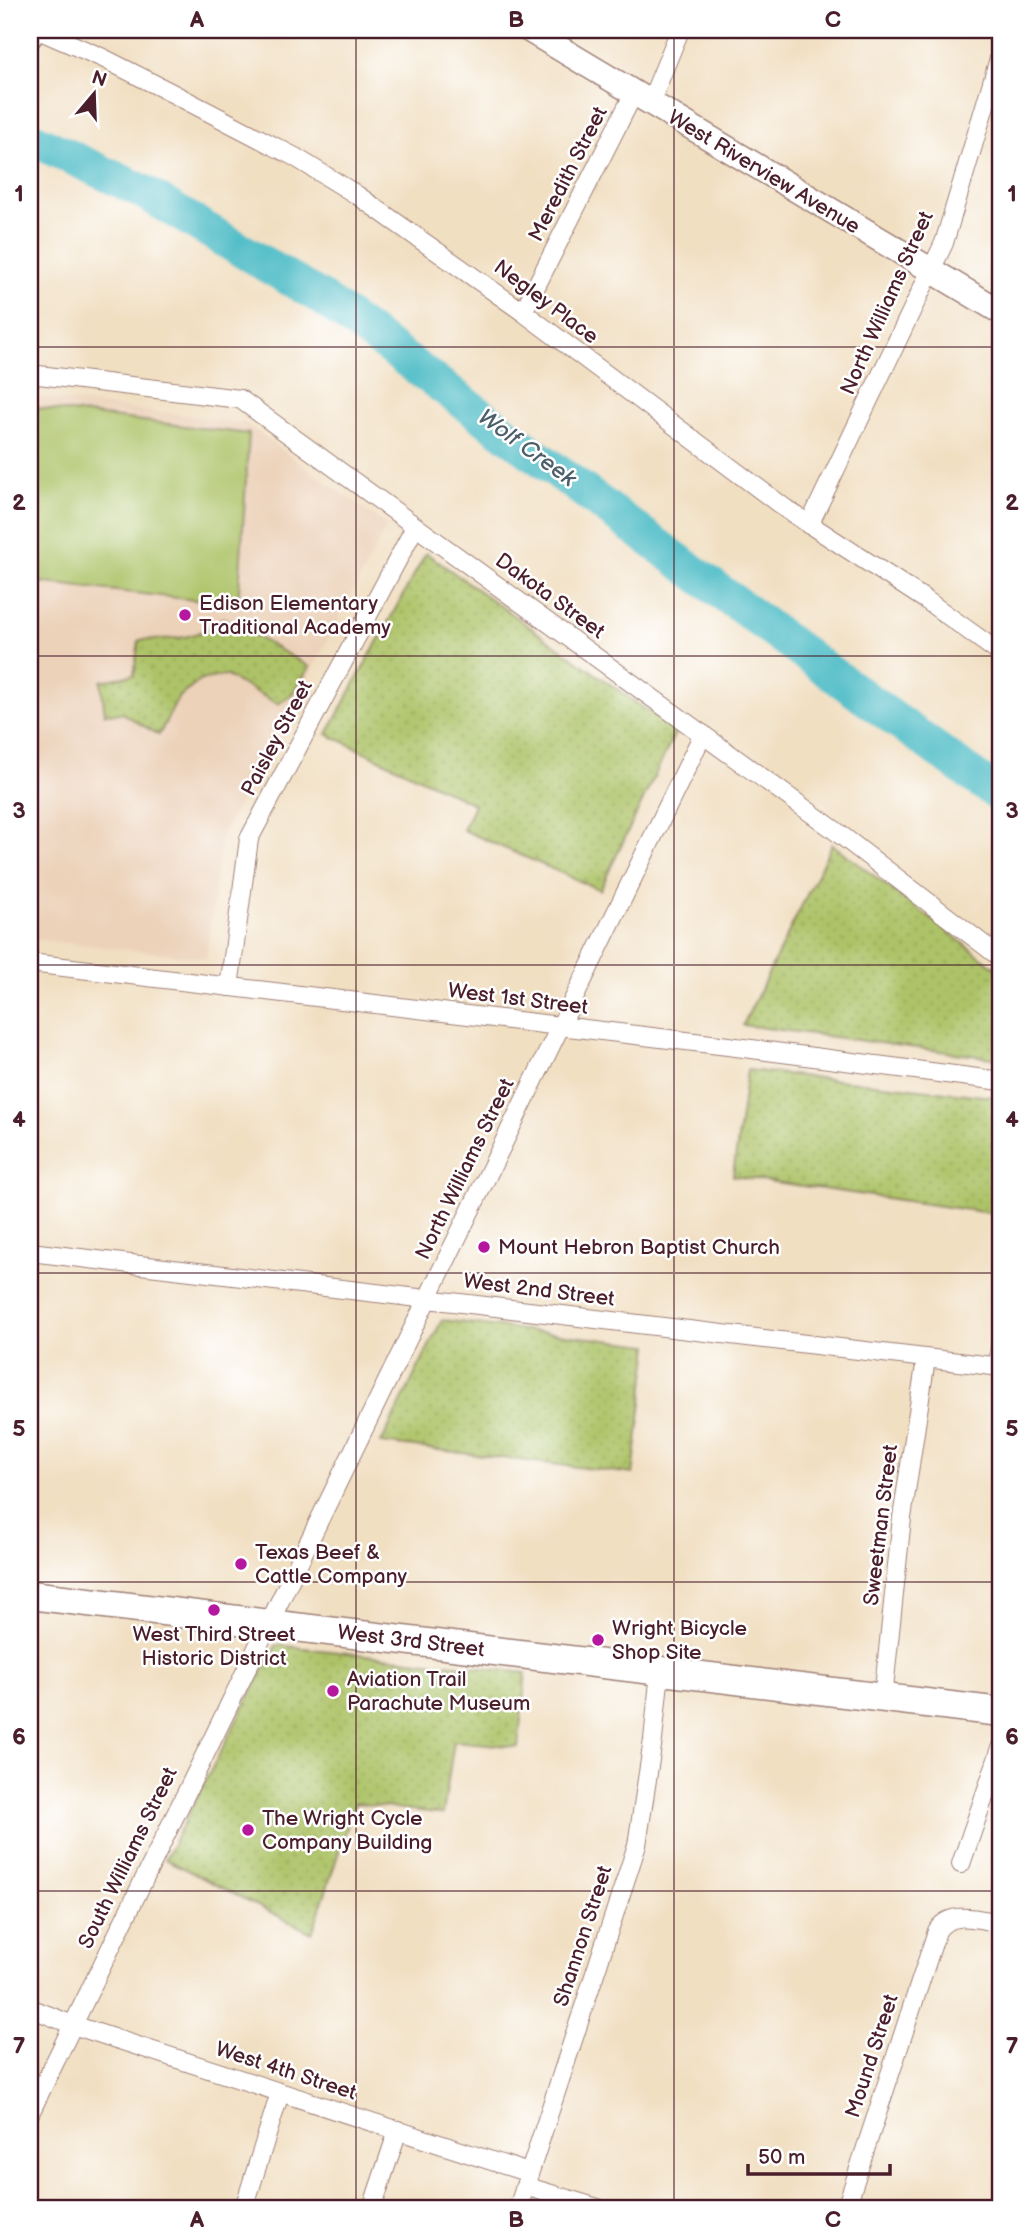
<svg xmlns="http://www.w3.org/2000/svg" width="1031" height="2238" font-family="'Balsamiq Sans',sans-serif">
<defs>
<pattern id="grass-dots" width="8" height="8" patternUnits="userSpaceOnUse" patternTransform="scale(1.75)"><rect width="8" height="8" fill="#adc367"/><path d="M2 2h.1M6 6h.1" fill="none" stroke="#96a75a" stroke-width="1.8" stroke-linecap="round"/></pattern>
</defs>
<rect width="100%" height="100%" fill="#fff"/>
<filter id="ink" filterUnits="userSpaceOnUse"><feTurbulence type="fractalNoise" baseFrequency=".0143" numOctaves="2"/><feDisplacementMap in="SourceGraphic" scale="14" xChannelSelector="R" yChannelSelector="G"/><feConvolveMatrix kernelMatrix="1 2 1 2 8 2 1 2 1" color-interpolation-filters="sRGB"/></filter>
<filter id="wash" filterUnits="userSpaceOnUse"><feTurbulence type="fractalNoise" baseFrequency=".00686" numOctaves="4" result="noise"/><feDisplacementMap in="SourceGraphic" scale="28" xChannelSelector="R" yChannelSelector="G"/><feGaussianBlur stdDeviation="1.57" result="paint"/><feColorMatrix in="noise" values="0 0 0 0 0 0 0 0 0 0 0 0 0 0 0 0 0 1.4 0 .05"/><feComposite in="paint" operator="in"/></filter>
<g filter="url(#wash)">
<rect width="100%" height="100%" fill="#f1dfc2"/>
<path fill="#ecd2b9" d="M30,396l215,27 142,103 -92,177 -74,134 -15,121 -176,-19z"/>
<g fill="url(#grass-dots)" stroke="#7c7149" stroke-width="2">
<path d="M426,553l250,178 -76,159 -137,-60 11,-26 -147,-70z"/>
<path d="M223,618l87,49 -19,28 -13,9 -53,-29 -24,5 -23,18 -19,37 -37,-22 -17,1 -4,-33 33,-6 5,-35c36,-1 54,1 84,-22z"/>
<path d="M832,844l169,128v87l-258,-34z"/>
<path d="M747,1070l254,28v76l-4,40 -264,-38z"/>
<path d="M442,1320l207,25 -16,129 -252,-31z"/>
<path d="M276,1645l250,28 -8,74 -64,-6 -11,73 -88,-11 -43,130 -147,-74z"/>
</g>
<path fill="#adc367" stroke="#7c7149" stroke-width="2" d="M30,407l219,27 -11,171 -208,-24z"/>
<g fill="none" stroke-linecap="round" stroke-linejoin="round">
<path stroke="#4ebcc6" stroke-width="35" d="M30,138l110,52 182,108 502,370 177,128"/>
</g>
</g>
<g filter="url(#ink)">
<g fill="none" stroke-linecap="round" stroke-linejoin="round">
<defs>
<g id="street">
<path d="M38,30l65,28 67,34 125,65 62,38 166,117 263,197 140,91 75,54"/>
<path d="M650,103l30,-73"/>
<path d="M523,312l111,-219"/>
<path d="M30,374l210,25 593,430 168,129"/>
<path d="M809,525l135,-282 57,-191"/>
<path d="M30,963l698,83 273,35"/>
<path d="M229,987l20,-148 166,-312"/>
<path d="M30,1252l971,115"/>
<path d="M998,1366l3,-26"/>
<path d="M883,1698l19,-180 24,-159"/>
<path d="M961,1864l40,-116"/>
<path d="M30,2008l43,17 456,148"/>
<path d="M30,2113l673,-1379"/>
<path d="M525,2186l73,22"/>
<path d="M244,2208l36,-115"/>
<path d="M372,2208l26,-78"/>
<path d="M518,2208l119,-363 16,-105 7,-69"/>
<path d="M846,2208l91,-277c13,-22 43,-11 64,-8"/>
</g>
<g id="secondary">
<path d="M529,30l472,282"/>
<path d="M30,36l2,-6"/>
</g>
<path id="primary" d="M30,1595l971,117"/>
</defs>
<use href="#street" stroke="#9e7f76" stroke-width="20"/>
<use href="#secondary" stroke="#9e7f76" stroke-width="27"/>
<use href="#primary" stroke="#9e7f76" stroke-width="31"/>
<use href="#street" stroke="#fff" stroke-width="18"/>
<use href="#secondary" stroke="#fff" stroke-width="24"/>
<use href="#primary" stroke="#fff" stroke-width="28"/>
</g>
</g>
<path fill="none" stroke="#4a1f2b" stroke-width="2" stroke-opacity="0.55" d="M356,30v2178M674,30v2178M30,347h971M30,656h971M30,965h971M30,1273h971M30,1582h971M30,1891h971"/>
<g fill="#b5179e" stroke="#fff" stroke-width="2.5">
<circle cx="185" cy="615" r="7"/>
<circle cx="484" cy="1247" r="7"/>
<circle cx="241" cy="1564" r="7"/>
<circle cx="214" cy="1610" r="7"/>
<circle cx="598" cy="1640" r="7"/>
<circle cx="333" cy="1691" r="7"/>
<circle cx="248" cy="1830" r="7"/>
</g>
<g text-anchor="middle" dominant-baseline="central" stroke-width="5" stroke-linejoin="round" paint-order="stroke">
<g font-size="21" fill="#4a1f2b" stroke="#fff">
<text transform="translate(764 172) rotate(31)">West Riverview Avenue</text>
<text transform="translate(568 174) rotate(-63)">Meredith Street</text>
<text transform="translate(546 302) rotate(37)">Negley Place</text>
<text transform="translate(887 303) rotate(-66)">North Williams Street</text>
<text transform="translate(550 596) rotate(36)">Dakota Street</text>
<text transform="translate(277 738) rotate(-62)">Paisley Street</text>
<text transform="translate(518 999) rotate(7)">West 1st Street</text>
<text transform="translate(465 1169) rotate(-64)">North Williams Street</text>
<text transform="translate(539 1290) rotate(7)">West 2nd Street</text>
<text transform="translate(881 1525) rotate(-83)">Sweetman Street</text>
<text transform="translate(411 1641) rotate(7)">West 3rd Street</text>
<text transform="translate(128 1858) rotate(-64)">South Williams Street</text>
<text transform="translate(583 1936) rotate(-72)">Shannon Street</text>
<text transform="translate(872 2056) rotate(-72)">Mound Street</text>
<text transform="translate(286 2071) rotate(18)">West 4th Street</text>
</g>
<g font-size="21" fill="#4a1f2b" stroke="#fff" text-anchor="start">
<text x="199" y="603">Edison Elementary<tspan x="199" dy="24">Traditional Academy</tspan></text>
<text x="498" y="1247">Mount Hebron Baptist Church</text>
<text x="255" y="1552">Texas Beef &amp;<tspan x="255" dy="24">Cattle Company</tspan></text>
<text x="612" y="1628">Wright Bicycle<tspan x="612" dy="24">Shop Site</tspan></text>
<text x="214" y="1634" text-anchor="middle">West Third Street<tspan x="214" dy="24">Historic District</tspan></text>
<text x="347" y="1679">Aviation Trail<tspan x="347" dy="24">Parachute Museum</tspan></text>
<text x="262" y="1818">The Wright Cycle<tspan x="262" dy="24">Company Building</tspan></text>
</g>
<g font-size="23" font-style="italic" fill="#4c5e69" stroke="#fff">
<text transform="translate(527 448) rotate(36)">Wolf Creek</text>
</g>
</g>
<rect width="1031" height="2238" fill="none" stroke="#fff" stroke-width="77"/>
<g transform="translate(94 94) rotate(19)" stroke="#ffffff" stroke-width="5" paint-order="stroke">
<path d="M0-5L12 26L0 18L-12 26Z" fill="#4a1f2b"/>
<text y="-10" font-size="19" font-weight="bold" text-anchor="middle" fill="#4a1f2b">N</text>
</g>
<path d="M748 2164v10h142v-10" fill="none" stroke="#4a1f2b" stroke-width="3.5"/>
<text x="758" y="2164" font-size="21" fill="#4a1f2b" stroke="#ffffff" stroke-width="5" paint-order="stroke">50 m</text>
<rect x="38" y="38" width="954" height="2162" fill="none" stroke="#4a1f2b" stroke-width="2.5"/>
<g font-size="23" text-anchor="middle" font-weight="bold" fill="#4a1f2b">
<text x="197" y="27">A</text>
<text x="516" y="27">B</text>
<text x="833" y="27">C</text>
<text x="19" y="201">1</text>
<text x="1012" y="201">1</text>
<text x="19" y="510">2</text>
<text x="1012" y="510">2</text>
<text x="19" y="818">3</text>
<text x="1012" y="818">3</text>
<text x="19" y="1127">4</text>
<text x="1012" y="1127">4</text>
<text x="19" y="1436">5</text>
<text x="1012" y="1436">5</text>
<text x="19" y="1744">6</text>
<text x="1012" y="1744">6</text>
<text x="19" y="2053">7</text>
<text x="1012" y="2053">7</text>
<text x="197" y="2227">A</text>
<text x="516" y="2227">B</text>
<text x="833" y="2227">C</text>
</g>
</svg>
